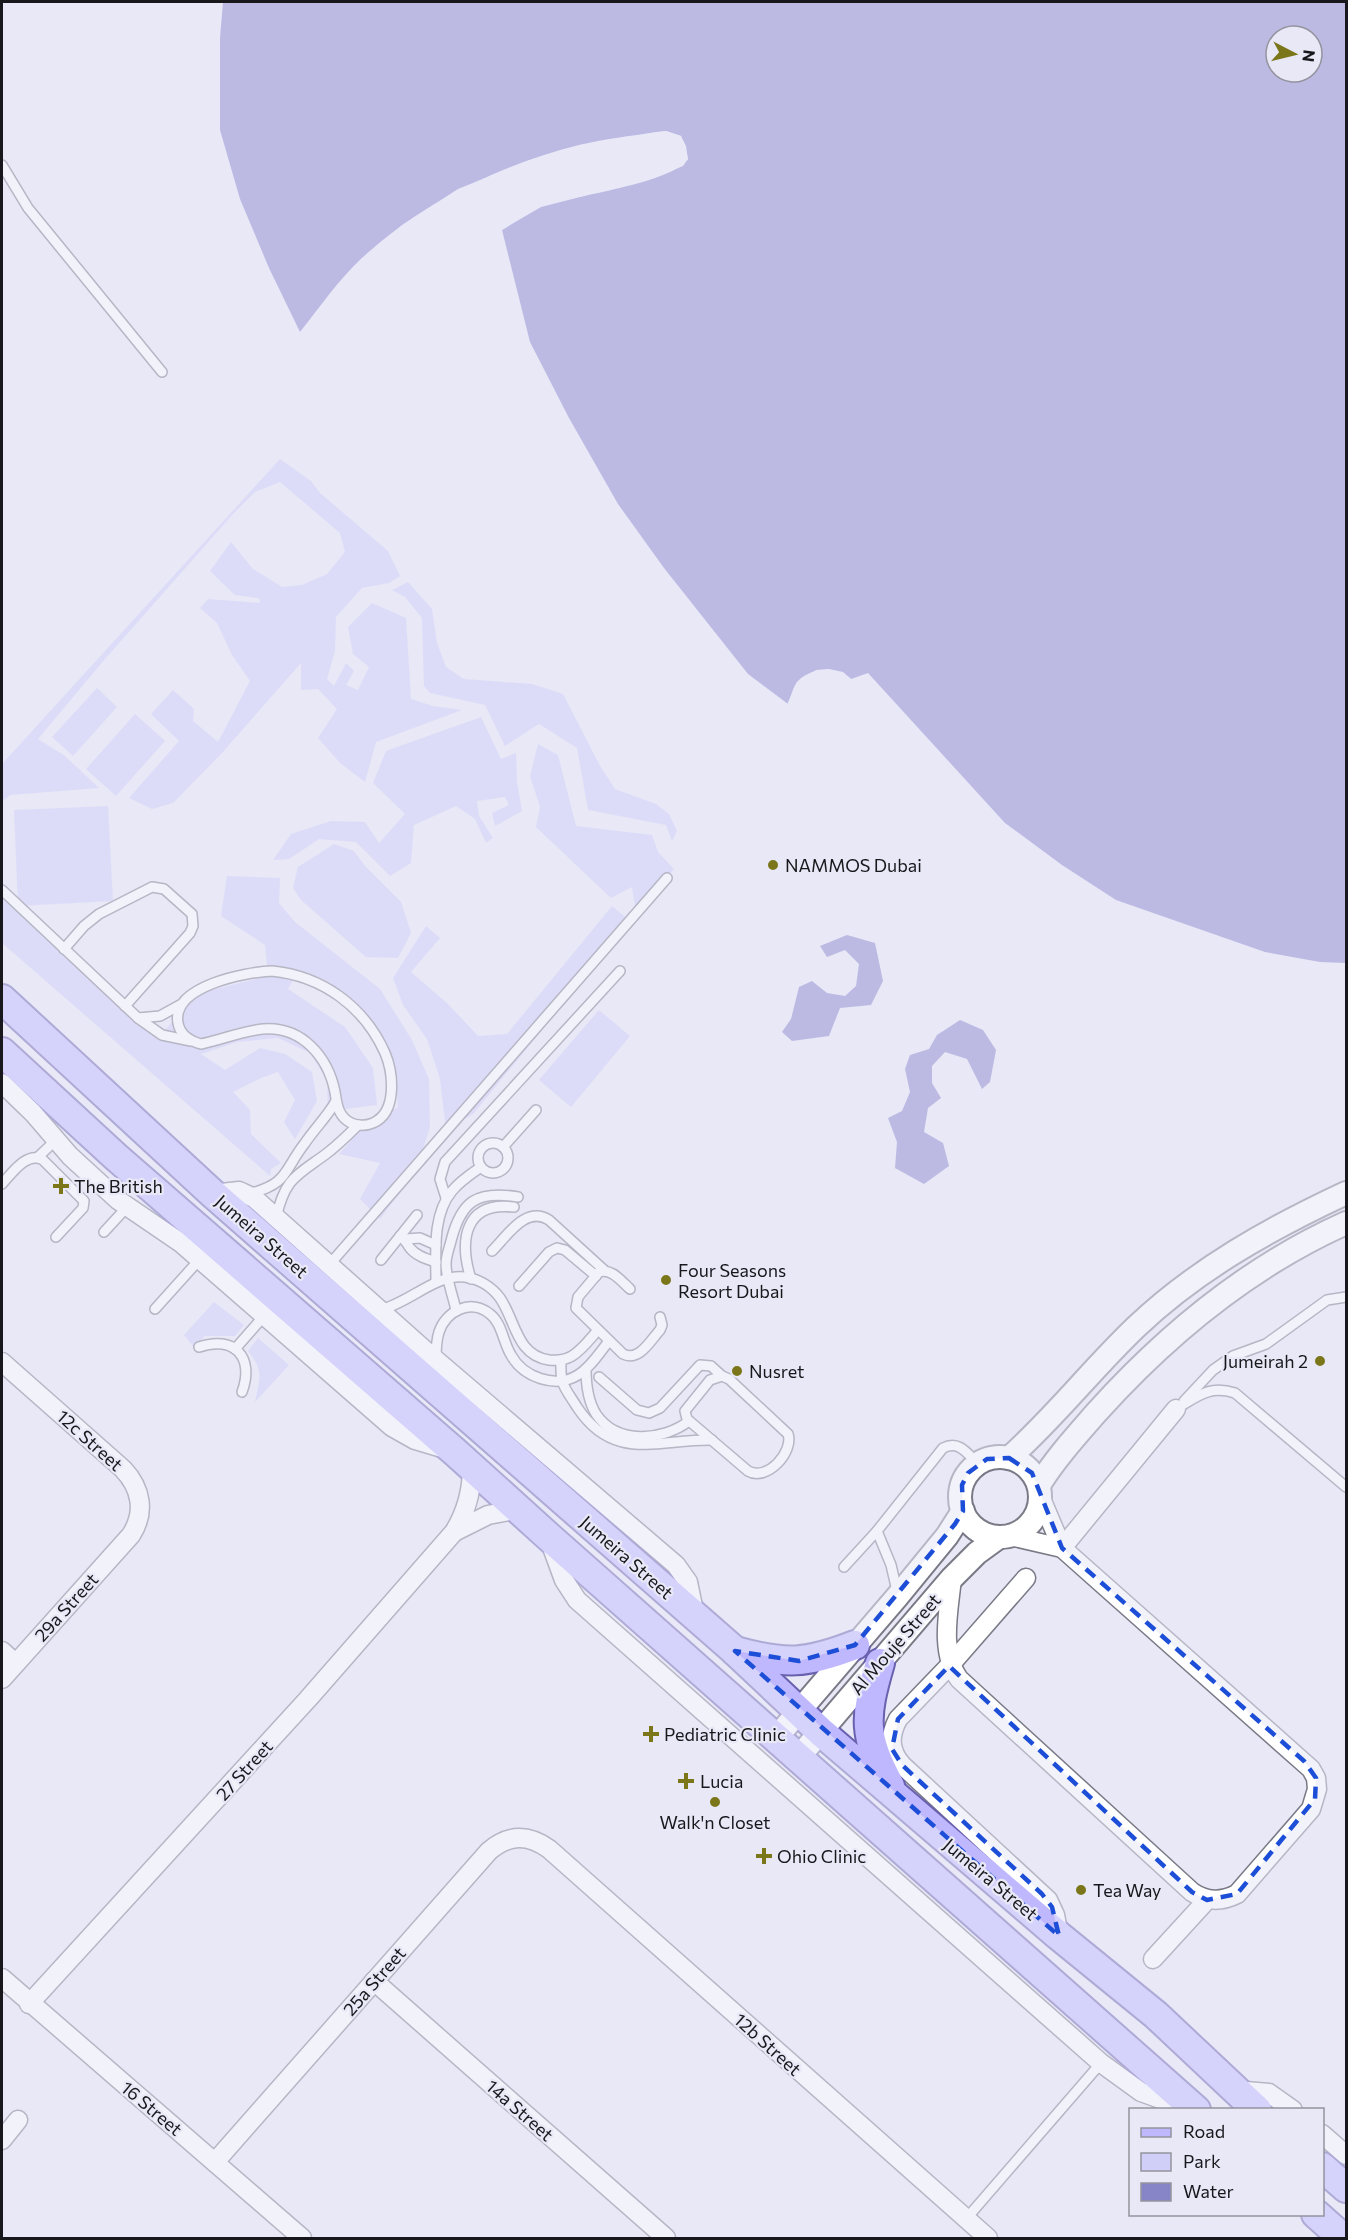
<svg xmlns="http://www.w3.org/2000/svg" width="1348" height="2240" font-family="Commissioner,sans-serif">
<rect width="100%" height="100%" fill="#e8e8f7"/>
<g fill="#cfcff8">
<path d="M280,459l31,22 9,12 68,58 12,25 -11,7 -27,5 -26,29 -1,34 -8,28 7,7 12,-23 8,8 -8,14 12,5 11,-23 -16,-13 -5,-27 24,-24 34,15 5,81 22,7 29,4 -86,32 -11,40 -25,-19 -22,-25 19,-29 -19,-20 -17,1v-27l-79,90 -49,50 -21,6 -23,-11 50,-57 -28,-27 22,-24 21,19 -1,12 25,21 32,-61 -18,-26 -15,-32 -17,-15 8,-9 52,4 -1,-5 -24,-3 -25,-24 21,-29 22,27 29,18 20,-2 25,-11 18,-22 -5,-19 -60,-51 -25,10 -22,22 -128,145 -67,80 27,17 34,32 -89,7 -8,7v-38z"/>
<path d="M408,582l24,27 5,34 9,24 18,12 68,5 31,10 36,70 16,25 41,15 13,10 8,17 -5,10 -6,-16 -78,-15 -11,-62 -38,-24 -34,22 -20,-41 -55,-12 -6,-7 -2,-68 -17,-21 -13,-7z"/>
<path d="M97,688l20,19 -44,49 -21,-19z"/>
<path d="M135,714l30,27 -49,55 -30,-27z"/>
<path d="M481,717l20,42 15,-6 1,29 5,29 -27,15 -3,-13 17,-8 -4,-8 -28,4 2,15 14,22 -7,5 -11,-24 -19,-13 -42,19 -3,38 -21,13 -34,-34 -37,-3 -30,20 -16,1 18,-26 40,-13 34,1 14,21 26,-29 -32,-31 13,-32z"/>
<path d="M538,744l20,11 18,71 76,9 6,17 16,17 -38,44 -4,-26 -21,11 -75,-71 4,-20 -10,-31z"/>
<path d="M108,806l5,95 -95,5 -4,-96z"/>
<path d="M334,844l20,7 12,16 35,35 10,31 -13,25 -32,-1 -65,-57 -8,-12 5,-21z"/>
<path d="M227,876l53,2 -1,25 16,19 85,67 32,51 17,39 1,48 -14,44 -36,48 -20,-20 20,-36 -41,-9 20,-22 39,-25 -3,-39 -27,-44 -46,-34 -29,-10 -5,9 57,38 28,41 4,37 -49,6 -1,-31 -17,-27 -32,-15 -41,4 -36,12 24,16 35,-22 25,6 27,18 5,29 -22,38 -11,-17 11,-22 -17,-28 -17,6 -28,14 17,18 1,24 30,29 -10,6 -1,7 -268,-233v-51l156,147 37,-45 73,-18 -3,-31 -44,-29z"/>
<path d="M612,906l19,16 -158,192 -27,16 -6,-51 -13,-40 -24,-34 -10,-27 33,-52 14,12 -29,34 37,32 30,32 29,-2z"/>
<path d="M599,1010l31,26 -59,71 -32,-27z"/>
<path d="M214,1302l30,23 -9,11h-30l-11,11 -10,-12z"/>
<path d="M258,1338l31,27 -34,37c5,-24 9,-31 -7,-51z"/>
</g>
<g fill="#8884c8" fill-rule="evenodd">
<path d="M223,2h1123v961l-26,-1 -55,-10 -149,-52 -54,-35 -57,-42 -137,-150 -17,6c-14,-13 -39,-12 -53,2 -5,5 -7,16 -10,23l-40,-30 -84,-106 -46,-64 -49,-86 -39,-76 -28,-112c13,-8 27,-19 41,-24 32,-11 127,-22 145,-47l-7,-23 -15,-5 -10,1c-25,4 -52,7 -77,13 -79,20 -156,57 -217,113 -23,21 -42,49 -62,74l-31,-64 -29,-69 -20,-69v-92zM1276,36h36v36h-36z"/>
<path d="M847,935l28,8 8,38 -12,24 -31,3 -11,28 -37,5 -10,-9 9,-13 8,-32 13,-6 15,12 18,3 11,-10 3,-22 -14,-14 -18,7 -7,-11z"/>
<path d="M960,1020l23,10 13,20 -6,32 -8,7 -15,-30 -22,-7 -13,14v17l9,15 -13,10 -4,24 19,11 6,23 -25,18 -29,-16 2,-26 -9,-24 14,-7 8,-19 -5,-23 5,-14 19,-6 8,-14z"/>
</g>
<g fill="#e8e8f7">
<path d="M666,131l15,5 5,10 2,13 -5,7 -29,12 -113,29 -41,24v-4l40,-23 114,-29 27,-12 4,-5 -2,-11 -5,-9 -12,-4 -85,14 -50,15 -72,29 -55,36 -41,33 -60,73 -4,1 32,-42 30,-34 41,-34 56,-36 72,-29 50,-15z"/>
<path d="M829,669l14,3 8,7 -1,3 -8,-8 -13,-2 -12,1 -18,11 -8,21 -5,2 11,-25 19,-12z"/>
</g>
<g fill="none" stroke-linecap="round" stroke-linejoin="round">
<defs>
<g id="service">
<path d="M2,165l26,43 134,164"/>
<path d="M2,890l136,128 24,17 29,6"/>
<path d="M64,949l20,-23 15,-12 53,-27 12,2 28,25 1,12 -3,7 -65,73"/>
<path d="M272,971c50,5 92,35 113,82 8,19 13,59 -12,70 -7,3 -15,3 -22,0 -13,-7 -14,-18 -16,-31 -7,-35 -33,-66 -72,-63 -21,2 -42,11 -62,15 -11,-3 -21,-9 -23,-21 -7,-37 68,-51 94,-52z"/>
<path d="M138,1018l22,-2 20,-11"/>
<circle cx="493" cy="1158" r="15"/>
<path d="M503,1147l33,-37"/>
<path d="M38,1157l18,-17"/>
<path d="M2,1184c10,-11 25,-33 41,-24l41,41 -1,7 -27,29"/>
<path d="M248,1194c41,-10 35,-23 57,-51 10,-15 22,-26 31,-42"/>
<path d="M446,1198l-6,-19 5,-17 175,-191"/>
<path d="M276,1218c9,-40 20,-42 50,-64 12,-9 22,-19 32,-29"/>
<path d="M104,1232l23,-25"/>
<path d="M400,1236c6,4 6,7 10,12 6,8 17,11 26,14"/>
<path d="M406,1239l14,-1 16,7"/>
<path d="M492,1251c15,-15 34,-46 57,-31l55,50"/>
<path d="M381,1260l36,-45"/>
<path d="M329,1265l338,-387"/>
<path d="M471,1279c-12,-38 -7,-78 43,-72"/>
<path d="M436,1282c0,-29 -4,-67 16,-91 8,-10 19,-17 29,-24"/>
<path d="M519,1286l30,-34 8,-4 8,2 31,26"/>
<path d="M630,1289c-9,-8 -18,-21 -31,-17l-21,25 -2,11 47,46c16,8 27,-13 37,-24l2,-5 -2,-8"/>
<path d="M155,1309l45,-50"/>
<path d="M380,1310c29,-7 57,-37 85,-33 14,2 27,10 35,21 16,23 16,57 49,62 8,1 16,0 23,-4 10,-6 18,-17 26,-26"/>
<path d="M456,1310c-3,-14 -10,-32 -10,-46 0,-8 3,-15 5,-23 10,-40 26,-51 67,-44"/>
<path d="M199,1347c35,-12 56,10 43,45"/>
<path d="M235,1349l29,-33"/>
<path d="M436,1360c0,-10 0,-19 3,-28 7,-21 32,-34 51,-18 12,9 13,28 21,41 12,22 44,34 67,20 13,-8 22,-23 31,-34"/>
<path d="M561,1360c-1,26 3,26 16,47 37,56 81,32 135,33"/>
<path d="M586,1369c0,16 2,32 10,45 21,31 67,27 93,7"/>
<path d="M722,1376l7,3 59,55c6,18 -21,48 -40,37l-61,-52 -2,-8 25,-31z"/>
<path d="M599,1377l38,33 12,3 11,-5 40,-43 11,1 11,10"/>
<path d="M1184,1401l29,-31 20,-14 33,-12 61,-44 19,-3"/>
<path d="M1176,1409c22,-13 33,-24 59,-16l111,94"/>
<path d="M877,1531l14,34 6,26"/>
<path d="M844,1567l33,-36 66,-83c16,-8 24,5 35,16"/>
<path d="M966,2219l135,-156"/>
</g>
<g id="minor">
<path d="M2,1083l31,30 37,43 48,44 63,43 211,184 23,13 30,9"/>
<path d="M213,1194l26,-3 15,7 182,162 240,205 12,17 7,34"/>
<path d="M2,1362l121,107c18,19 23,43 8,66l-129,144"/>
<path d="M1040,1490l3,13 19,45"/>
<path d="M456,1531l32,-16 31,-6"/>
<path d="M550,1542l14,38 13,20 524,463 40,29 47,17"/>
<path d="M1062,1548l114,-139"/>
<path d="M952,1578c-3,32 -13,73 7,101l233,213c15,10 29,10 45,2l74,-85 6,-20 -1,-11 -5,-9 -249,-221 -52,-12"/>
<path d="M1026,1578l-75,86 -53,55c-9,17 -9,31 4,46l146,135 7,15 4,21"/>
<path d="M2,1651l13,12"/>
<path d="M1153,1959l54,-59"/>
<path d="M2,1978l300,260"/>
<path d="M374,1981l292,257"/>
<path d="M29,2004l279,-305 146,-167c13,-21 18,-41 18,-65"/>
<path d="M1234,2090l35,3 24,17"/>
<path d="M1322,2134l24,21"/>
<path d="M2,2140l16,-20"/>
<path d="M215,2162l274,-311c20,-17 39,-17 60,-2l439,389"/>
</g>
<g id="tertiary">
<circle cx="1000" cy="1497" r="40"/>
<path d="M1009,1458c46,-41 83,-89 127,-131 61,-58 135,-99 210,-134"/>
<path d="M1039,1485c16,-26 37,-49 57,-72 70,-78 154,-147 250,-190"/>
<path d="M776,1738l121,-141 50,-61 16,-25"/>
<path d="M798,1758l154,-180 25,-25 22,-16"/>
</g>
<g id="primary">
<path d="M2,999l211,195 522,457 86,81 238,204 97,79 101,95"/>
<path d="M2,1052l114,105 339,295 94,85 647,573"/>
<path d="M735,1651c51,14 71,13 120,-6"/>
<path d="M880,1663c-16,55 -17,72 10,123"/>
<path d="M1322,2167l24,21"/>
<path d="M1316,2214l27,24"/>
</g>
</defs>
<use href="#service" stroke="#7a7a87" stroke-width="12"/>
<use href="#minor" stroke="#7a7a87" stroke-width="21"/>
<use href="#tertiary" stroke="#7a7a87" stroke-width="26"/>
<use href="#primary" stroke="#6961ae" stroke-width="32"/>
<use href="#service" stroke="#fff" stroke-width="9"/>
<use href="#minor" stroke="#fff" stroke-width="18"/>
<use href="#tertiary" stroke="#fff" stroke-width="22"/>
<use href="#primary" stroke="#bfb8fe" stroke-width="28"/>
</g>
<path d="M0 0H1348V2240H0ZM1009,1458l23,15 30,75 242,213 12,17 -1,21 -78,95 -30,6 -15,-8 -243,-226 -51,53 -6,30 10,16 140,129 10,13 7,29 -324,-285 64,10 56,-16 100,-121 8,-13 -1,-26 6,-12 19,-14z" fill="#e8e8f7" fill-opacity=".55" fill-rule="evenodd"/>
<path fill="none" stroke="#1d4ed8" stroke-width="4.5" stroke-dasharray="12 8" stroke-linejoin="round" d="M1009,1458l23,15 30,75 242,213 12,17 -1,21 -78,95 -30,6 -15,-8 -243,-226 -51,53 -6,30 10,16 140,129 10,13 7,29 -324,-285 64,10 56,-16 100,-121 8,-13 -1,-26 6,-12 19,-14z"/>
<g fill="#7b761a" stroke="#e8e8f7" stroke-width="2">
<circle cx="773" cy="865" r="6"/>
<path d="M58 1177h6v6h6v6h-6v6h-6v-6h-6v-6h6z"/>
<circle cx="666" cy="1280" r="6"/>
<circle cx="1320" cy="1361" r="6"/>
<circle cx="737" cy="1371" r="6"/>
<path d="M648 1725h6v6h6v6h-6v6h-6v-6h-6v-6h6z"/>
<path d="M683 1772h6v6h6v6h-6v6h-6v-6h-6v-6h6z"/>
<circle cx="715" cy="1802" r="6"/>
<path d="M761 1847h6v6h6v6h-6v6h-6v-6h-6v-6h6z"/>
<circle cx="1081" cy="1890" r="6"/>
</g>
<g text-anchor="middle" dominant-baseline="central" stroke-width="4.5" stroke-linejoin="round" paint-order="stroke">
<g font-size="18" fill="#17171c" stroke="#e8e8f7" text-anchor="start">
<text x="785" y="865">NAMMOS Dubai</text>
<text x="74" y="1186">The British</text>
<text x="678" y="1270">Four Seasons<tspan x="678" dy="21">Resort Dubai</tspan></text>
<text x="1308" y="1361" text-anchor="end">Jumeirah 2</text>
<text x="749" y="1371">Nusret</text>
<text x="664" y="1734">Pediatric Clinic</text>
<text x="700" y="1781">Lucia</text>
<text x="715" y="1822" text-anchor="middle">Walk'n Closet</text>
<text x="777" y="1856">Ohio Clinic</text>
<text x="1093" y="1890">Tea Way</text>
</g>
<g font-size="18" fill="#17171c" stroke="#e8e8f7">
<text transform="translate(262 1236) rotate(41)">Jumeira Street</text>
<text transform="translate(90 1440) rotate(42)">12c Street</text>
<text transform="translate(627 1557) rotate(41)">Jumeira Street</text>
<text transform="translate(66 1607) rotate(-48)">29a Street</text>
<text transform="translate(895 1644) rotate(-49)">Al Mouje Street</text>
<text transform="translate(244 1770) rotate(-48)">27 Street</text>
<text transform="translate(991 1879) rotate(40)">Jumeira Street</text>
<text transform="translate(374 1981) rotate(-49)">25a Street</text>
<text transform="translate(768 2044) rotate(42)">12b Street</text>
<text transform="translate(152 2108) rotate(40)">16 Street</text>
<text transform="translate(520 2110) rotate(41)">14a Street</text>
</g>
</g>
<rect width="1348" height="2240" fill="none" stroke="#17171c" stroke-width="6"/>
<rect x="1129" y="2108" width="195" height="108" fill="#e8e8f7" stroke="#94949f" stroke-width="1.5"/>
<rect x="1141" y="2128" width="30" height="9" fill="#bfb8fe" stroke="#94949f" stroke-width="1.5"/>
<text x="1183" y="2138" font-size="18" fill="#17171c">Road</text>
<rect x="1141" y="2153" width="30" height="18" fill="#cfcff8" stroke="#94949f" stroke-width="1.5"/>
<text x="1183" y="2168" font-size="18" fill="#17171c">Park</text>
<rect x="1141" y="2183" width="30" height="18" fill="#8884c8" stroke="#94949f" stroke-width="1.5"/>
<text x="1183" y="2198" font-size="18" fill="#17171c">Water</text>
<g transform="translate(1294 54) rotate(97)"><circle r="28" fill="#e8e8f7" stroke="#94949f" stroke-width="1.5"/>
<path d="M0-4.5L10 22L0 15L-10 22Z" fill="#7b761a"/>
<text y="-9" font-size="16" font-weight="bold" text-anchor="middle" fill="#17171c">N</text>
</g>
</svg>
